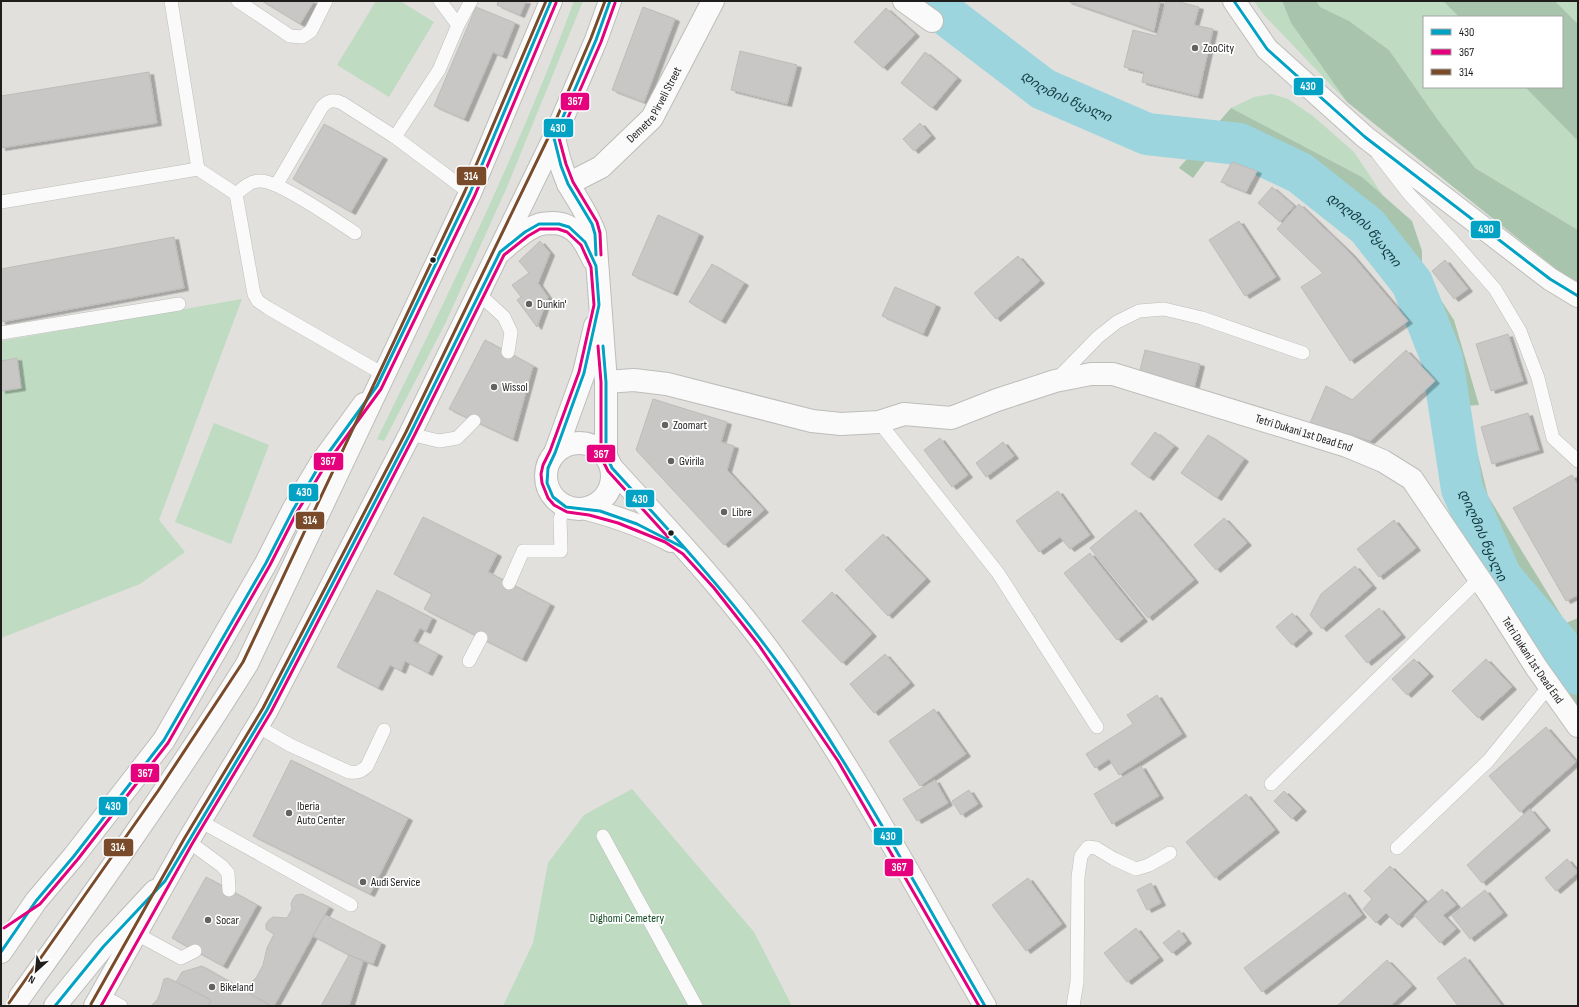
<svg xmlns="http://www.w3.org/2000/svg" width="1579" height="1007" font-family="'Sofia Sans Condensed','Noto Sans Georgian',sans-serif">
<defs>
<filter id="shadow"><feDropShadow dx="4.5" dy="2.5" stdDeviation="0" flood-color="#0004"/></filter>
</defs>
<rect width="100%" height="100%" fill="#e1e0dd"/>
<g fill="#bfdbc2">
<path d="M376,1h24l34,21 -45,75 -52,-32z"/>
<path d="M574,1h9l-76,186 -62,137 -61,117 -7,-2c71,-144 142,-288 197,-438z"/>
<path d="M1254,1h28l9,22 56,79 -84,-88z"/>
<path d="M1316,1h127l16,16h-35v70h101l53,54v89l-103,-62 -37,-48 -49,-70 -40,-29 -30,-14z"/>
<path d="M1555,1h23v23z"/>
<path d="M1272,94l16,5 25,17 41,36 30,45 -22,-20 -131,-69 23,-11z"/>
<path d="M242,299l-83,221 26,32 -45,32 -139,54v-297z"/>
<path d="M214,423l55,22 -38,99 -56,-22z"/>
<path d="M632,789l122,143 38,74h-289l30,-63 15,-80 36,-48z"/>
</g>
<g fill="#a9c4ac">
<path d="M1282,1h34l4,6 29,14 40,29 49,70 37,48 103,62v55l-8,-5 -223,-178 -56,-79z"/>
<path d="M1443,1h112l23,23v117l-53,-54h37v-70h-103z"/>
<path d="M1231,108l131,69 50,44 10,30v20l32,49 25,85 -13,1 22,90 78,127 12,-5v98l-127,-195 10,-4 -10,-27 -13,-100 -8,-34 -10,-11 -5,-29 -91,-113 -50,-29 -52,-19 -15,4 -14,19 -14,-10z"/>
</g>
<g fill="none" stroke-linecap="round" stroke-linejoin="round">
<path stroke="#9cd5de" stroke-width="42" id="s1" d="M928,1l115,88 104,45 92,10 61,29 67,53 45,57 30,76 20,130 39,88 57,67 20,30"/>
</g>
<g fill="#c8c7c5" stroke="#bdbcba" filter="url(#shadow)">
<path d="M262,1h52l-14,23z"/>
<path d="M498,1h28l-6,14 -23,-10z"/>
<path d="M1067,1h93l-6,30z"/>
<path d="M1166,1h10l23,6 -5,18 19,4 -15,67 -56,-14 2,-10 -20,-5 9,-37 24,6z"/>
<path d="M476,7l39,16 -13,33 -9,-4 -29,67 -30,-13z"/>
<path d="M643,7l32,12 -31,83 -32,-12z"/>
<path d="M886,8l29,26 -32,34 -29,-26z"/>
<path d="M740,51l57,14 -10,39 -56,-14z"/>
<path d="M925,52l32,26 -25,30 -31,-25z"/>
<path d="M149,72l8,51 -156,25v-52z"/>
<path d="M920,123l11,13 -17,15 -11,-12z"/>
<path d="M324,124l59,33 -32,55 -58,-33z"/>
<path d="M1232,162l25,9 -11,21 -25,-10z"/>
<path d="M1272,187l22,19 -14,16 -22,-19z"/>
<path d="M1299,204l52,50 57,67 -58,40 -49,-74 22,-14 -46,-44z"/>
<path d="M658,215l41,19 -26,59 -41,-18z"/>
<path d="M1239,221l37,56 -31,19 -36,-56z"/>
<path d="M174,237l10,51 -183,34v-53z"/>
<path d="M540,241l10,12 -12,30 10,14 -11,30 -20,-27 4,-3 -9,-12 17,-12 -10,-12z"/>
<path d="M1018,256l22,25 -44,38 -22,-26z"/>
<path d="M1445,260l23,29 -14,10 -22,-28z"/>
<path d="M712,264l32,19 -23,38 -32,-19z"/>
<path d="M895,287l41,18 -13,29 -41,-18z"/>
<path d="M1508,334l15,47 -32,10 -15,-47z"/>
<path d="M485,340l48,26 -20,73 -64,-30z"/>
<path d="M1145,350l55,14 -6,24 -55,-14z"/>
<path d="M1406,350l29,31 -65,60 -60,-18 16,-37 26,14z"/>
<path d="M17,358l4,30 -20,3v-30z"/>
<path d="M653,399l74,23 -6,20 13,4 -7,24 37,40 -40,35 -88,-95z"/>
<path d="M1528,413l11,37 -47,14 -11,-37z"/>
<path d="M1155,432l19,14 -25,32 -18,-14z"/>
<path d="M1208,435l36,24 -27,39 -36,-25z"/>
<path d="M940,438l28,37 -16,12 -28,-37z"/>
<path d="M1003,442l11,14 -28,21 -10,-14z"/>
<path d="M1572,475l6,11v109l-12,6 -53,-93z"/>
<path d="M1058,491l32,44 -20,14 -10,-12 -21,15 -23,-31z"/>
<path d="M1136,510l58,70 -46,38 -58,-70z"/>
<path d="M423,517l74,37 -9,18 62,32 -28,55 -98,-50 8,-15 -38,-20z"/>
<path d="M1224,518l23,25 -31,27 -22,-25z"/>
<path d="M1394,520l22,28 -37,29 -22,-28z"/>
<path d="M883,534l43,45 -38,37 -43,-46z"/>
<path d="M1090,553l53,66 -26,21 -53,-67z"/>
<path d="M1355,566l17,20 -50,43 -12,-14 11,-21z"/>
<path d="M377,590l55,28 -6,13 -6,-3 -7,13 25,13 -10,19 -23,-12 -4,10 -11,-6 -12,23 -41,-21z"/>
<path d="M832,592l40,42 -30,29 -40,-42z"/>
<path d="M1379,608l22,27 -34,28 -22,-27z"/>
<path d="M1292,613l16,18 -16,14 -16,-18z"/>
<path d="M885,654l25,29 -36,30 -24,-29z"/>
<path d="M1414,659l15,15 -22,21 -15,-16z"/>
<path d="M1486,659l26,28 -34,31 -26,-27z"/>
<path d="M1157,695l25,39 -63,41 -10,-16 -14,9 -9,-14 47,-30 -6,-9z"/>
<path d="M934,709l32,45 -46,32 -31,-45z"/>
<path d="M1546,727l30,35 -56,50 -31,-36z"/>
<path d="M291,760l117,58 -38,76 -117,-58z"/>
<path d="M1141,766l18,30 -47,28 -18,-30z"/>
<path d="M935,780l13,23 -31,18 -14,-22z"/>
<path d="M969,790l9,14 -17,11 -9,-14z"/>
<path d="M1284,791l18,18 -10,10 -18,-18z"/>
<path d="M1246,794l29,36 -60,48 -29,-36z"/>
<path d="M1530,809l16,19 -64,55 -15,-18z"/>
<path d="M1567,859l11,13 -22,19 -11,-13z"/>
<path d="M1390,866l34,34 -26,25 -12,-12 -10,10 -13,-14 9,-10 -8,-8z"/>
<path d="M206,877l51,28 -34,61 -51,-28z"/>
<path d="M1028,878l34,46 -36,27 -34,-46z"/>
<path d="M1151,883l10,20 -14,7 -10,-20z"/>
<path d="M1442,889l14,16 -13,10 13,14 -16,14 -26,-28z"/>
<path d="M1485,890l18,23 -33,26 -18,-23z"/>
<path d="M1345,892l17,23 -100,77 -18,-24z"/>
<path d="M302,894l27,13 -55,99h-3l-24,-14 -1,-3 2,-4 8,-7 7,-13 4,-17 7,-14 -8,-5v-5l3,-4 4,-3 14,1 5,-9 -1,-5 2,-5 3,-4z"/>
<path d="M325,915l56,28 -8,21 -24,-9 -36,-19z"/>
<path d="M1136,928l23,30 -32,24 -23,-29z"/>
<path d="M1179,930l8,11 -15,12 -9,-10z"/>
<path d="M349,955l14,6 -14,45h-28z"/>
<path d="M1465,957l37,49h-44l-21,-28z"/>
<path d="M1387,960l25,26 -22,20h-53z"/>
<path d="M202,966l21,12 48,28h-63l3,-6 -35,-18 6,-10z"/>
<path d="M168,978l43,22 -3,6h-57l6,-6 3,-7 4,-14z"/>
</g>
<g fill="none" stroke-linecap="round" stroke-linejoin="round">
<defs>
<g id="lane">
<path d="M171,1l27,168 38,25 18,100 4,7 10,7 115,66"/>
<path d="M238,1l52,35 12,1 9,-6 15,-30"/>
<path d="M458,25l13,-24"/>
<path d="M395,137l44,-67 19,-45 -18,-24"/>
<path d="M1378,154l31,40 43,46 43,49 25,42 18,47 15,60 25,23"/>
<path d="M277,184l45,-77c6,-7 12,-8 20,-4l53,34 75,56"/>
<path d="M236,194c7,-6 14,-13 24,-13 18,-1 77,40 95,52"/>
<path d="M1,202l197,-33"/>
<path d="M479,294l25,23 7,15 -3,20"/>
<path d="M1,333l178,-29"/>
<path d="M1056,380l42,-43 19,-15 22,-11 25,-2 38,9 101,35"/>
<path d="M879,422l119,151 99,154"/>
<path d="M410,434l29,7 18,-3 17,-17"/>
<path d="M509,583l14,-32h38l-1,-32 5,-12"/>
<path d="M469,661l12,-23"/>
<path d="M257,726l33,19 59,27c8,1 12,0 18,-6l17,-36"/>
<path d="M1271,784l208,-205"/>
<path d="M200,821l151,84"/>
<path d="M603,836l93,170"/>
<path d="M188,841l34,25 6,7 1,17"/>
<path d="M1397,848l91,-87 62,-76"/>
<path d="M135,933l46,25 14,-7"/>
<path d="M101,995l20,11"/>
<path d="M1073,1006l4,-24 1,-105 3,-21 7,-9 8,1 18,11 22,10 13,-4 21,-12"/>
</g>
<g id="street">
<path d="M904,1l28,20"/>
<path d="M1267,49l98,88 185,142 28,17"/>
<path id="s2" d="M568,184l33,-17 51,-49 61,-117"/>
<path id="s3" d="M904,414l47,4 46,-18 58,-19 36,-7h22l234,72 36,15 29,18 79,117 45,71 42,59"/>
</g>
<g id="secondary">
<path d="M1234,1l33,48"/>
<path d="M554,138c4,16 7,32 15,47 9,16 20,31 26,49l11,148v73"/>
<path d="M500,252c12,-10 24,-22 38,-27 5,-2 11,-2 16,-2 22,1 31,19 39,36"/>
<path d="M606,382l28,-2 33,4 145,37 29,3 38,-2 25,-8"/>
<circle cx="579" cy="476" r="33"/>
<path d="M555,453l29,-80 11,-47"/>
<path d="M612,468c59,65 119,128 169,199 76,108 138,225 204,339"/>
<path d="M587,509c30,8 57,17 84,32"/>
</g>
<g id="primary">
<path d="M1,952l35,-51 38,-45 90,-116 102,-177 27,-53 28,-47 43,-59"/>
<path d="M55,1006l48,-59 52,-56"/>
</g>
<g id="highway">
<path d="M20,997c78,-109 156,-219 227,-333l223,-471 81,-192"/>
<path d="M95,1006l93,-165 79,-131 143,-276 144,-296 42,-98 14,-39"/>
</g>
</defs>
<use href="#lane" stroke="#bdbdba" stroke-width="14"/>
<use href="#street" stroke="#bdbdba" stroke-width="24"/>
<use href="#secondary" stroke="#bdbdba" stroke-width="24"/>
<use href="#primary" stroke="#bdbdba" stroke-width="24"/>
<use href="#highway" stroke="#bdbdba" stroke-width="24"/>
<use href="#lane" stroke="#fafafa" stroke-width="13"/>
<use href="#street" stroke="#fafafa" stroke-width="22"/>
<use href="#secondary" stroke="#fafafa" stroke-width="22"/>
<use href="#primary" stroke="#fafafa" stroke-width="22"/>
<use href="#highway" stroke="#fafafa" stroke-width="22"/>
<defs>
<g id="bus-1">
<path d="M1234,1l33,48 98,88 185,142 28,17"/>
<path d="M596,255l-1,-21 -3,-10 -24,-40 -7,-18 -7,-28 42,-98 14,-39"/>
<path d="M603,346l3,36v73l6,13c59,64 118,128 169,199 76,107 138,225 204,339"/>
<path d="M1,952l35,-51 38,-45 90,-116 102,-177 27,-53 28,-47 56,-77 93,-193 81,-192"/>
<path d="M55,1006l48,-59 62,-66 102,-171 143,-276 90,-182 25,-20 14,-8h20l10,3 16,15 11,24 3,39 -15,68 -29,80 -7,15 -1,15 6,14 13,10 34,4 37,13 47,24"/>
</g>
<g id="bus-2">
<path d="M601,255l-1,-22 -3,-11 -24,-40 -7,-18 -7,-26 42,-96 14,-39"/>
<path d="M598,346l3,36v75l7,14 60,66"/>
<path d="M4,928l36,-24 38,-45 90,-116 102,-178 27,-53 28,-46 56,-77 94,-194 81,-192"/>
<path d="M101,1006l91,-162 79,-132 143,-276 90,-181 24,-19 12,-7h18l9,3 14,13 10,22 3,38 -15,67 -29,79 -7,14 -2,9 1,9 6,15 6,7 13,7 22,3 29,8 47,19 18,12 31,34 44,56 80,117 141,245"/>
</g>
<g id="bus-3">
<path d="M9,1003l149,-212 85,-129 222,-471 81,-190"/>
<path d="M91,1004l93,-165 79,-131 143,-276 143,-296 42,-98 14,-37"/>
</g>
</defs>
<use href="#bus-1" stroke="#fff" stroke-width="6"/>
<use href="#bus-2" stroke="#fff" stroke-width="6"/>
<use href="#bus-3" stroke="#fff" stroke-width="6"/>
<use href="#bus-1" stroke="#02a2c5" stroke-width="3"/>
<use href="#bus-2" stroke="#e5007d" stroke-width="3"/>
<use href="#bus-3" stroke="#7a4b2a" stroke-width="3"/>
</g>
<g fill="#636260" stroke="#fff" stroke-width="1.5">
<circle cx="1195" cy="48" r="4"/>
<circle cx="529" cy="304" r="4"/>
<circle cx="494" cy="387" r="4"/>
<circle cx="665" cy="425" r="4"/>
<circle cx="671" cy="461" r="4"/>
<circle cx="724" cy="512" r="4"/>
<circle cx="289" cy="813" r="4"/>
<circle cx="363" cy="882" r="4"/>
<circle cx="208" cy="920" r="4"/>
<circle cx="212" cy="987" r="4"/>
</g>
<g fill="#1f1e1d" stroke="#fff" stroke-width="1.5">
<circle cx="433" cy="260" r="3.5"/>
<circle cx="671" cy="533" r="3.5"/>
</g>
<g text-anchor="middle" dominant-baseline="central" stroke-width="3.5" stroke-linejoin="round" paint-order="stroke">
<g font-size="12" fill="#1f1e1d" stroke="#fff" text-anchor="start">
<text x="1203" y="48">ZooCity</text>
<text x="537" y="304">Dunkin'</text>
<text x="502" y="387">Wissol</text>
<text x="673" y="425">Zoomart</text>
<text x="679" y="461">Gvirila</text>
<text x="732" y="512">Libre</text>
<text x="297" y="806">Iberia<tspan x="297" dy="14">Auto Center</tspan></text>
<text x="371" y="882">Audi Service</text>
<text x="216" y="920">Socar</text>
<text x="220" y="987">Bikeland</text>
</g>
<g font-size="12" fill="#1f1e1d" stroke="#fff">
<text stroke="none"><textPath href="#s2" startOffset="120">Demetre Pirveli Street</textPath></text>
<text stroke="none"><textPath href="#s3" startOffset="416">Tetri Dukani 1st Dead End</textPath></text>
<text stroke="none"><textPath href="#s3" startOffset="752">Tetri Dukani 1st Dead End</textPath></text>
</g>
<g font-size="12" fill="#124b23" stroke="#fff">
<text x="627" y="918">Dighomi Cemetery</text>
</g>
<g font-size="13" font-style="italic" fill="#10373e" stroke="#fff">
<text stroke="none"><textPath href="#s1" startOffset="169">დიღმის წყალი</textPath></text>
<text stroke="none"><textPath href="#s1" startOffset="504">დიღმის წყალი</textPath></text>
<text stroke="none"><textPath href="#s1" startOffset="840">დიღმის წყალი</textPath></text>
</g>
</g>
<g stroke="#fff" stroke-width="1.5">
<rect x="1293" y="77" width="31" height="19" rx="4" fill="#02a2c5"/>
<rect x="560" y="92" width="30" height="19" rx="4" fill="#e5007d"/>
<rect x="543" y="118" width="31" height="20" rx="4" fill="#02a2c5"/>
<rect x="456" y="166" width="31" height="20" rx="4" fill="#7a4b2a"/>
<rect x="1470" y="220" width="31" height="19" rx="4" fill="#02a2c5"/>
<rect x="586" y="444" width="30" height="19" rx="4" fill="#e5007d"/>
<rect x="313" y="452" width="31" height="19" rx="4" fill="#e5007d"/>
<rect x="288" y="483" width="31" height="19" rx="4" fill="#02a2c5"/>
<rect x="625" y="489" width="30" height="19" rx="4" fill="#02a2c5"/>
<rect x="295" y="511" width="30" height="19" rx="4" fill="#7a4b2a"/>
<rect x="130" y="763" width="30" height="20" rx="4" fill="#e5007d"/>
<rect x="98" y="796" width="30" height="20" rx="4" fill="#02a2c5"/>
<rect x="873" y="827" width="30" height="19" rx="4" fill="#02a2c5"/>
<rect x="103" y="838" width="31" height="19" rx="4" fill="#7a4b2a"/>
<rect x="884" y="858" width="30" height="19" rx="4" fill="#e5007d"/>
</g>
<g font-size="11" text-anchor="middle" font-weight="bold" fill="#fff">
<text x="1308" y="90">430</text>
<text x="575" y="105">367</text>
<text x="558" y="132">430</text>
<text x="471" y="180">314</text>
<text x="1486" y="233">430</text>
<text x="601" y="458">367</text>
<text x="328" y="465">367</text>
<text x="304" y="496">430</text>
<text x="640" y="503">430</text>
<text x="310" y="524">314</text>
<text x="145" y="777">367</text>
<text x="113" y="810">430</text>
<text x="888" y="840">430</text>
<text x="118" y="851">314</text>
<text x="899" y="871">367</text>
</g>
<rect width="1579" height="1007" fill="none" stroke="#1f1e1d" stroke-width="4"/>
<rect x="1423" y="16" width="140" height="72" fill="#ffffff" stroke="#a5a5a5"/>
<rect x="1431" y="29" width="20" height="6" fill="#02a2c5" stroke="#a5a5a5"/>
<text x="1459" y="36" font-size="12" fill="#1f1e1d">430</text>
<rect x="1431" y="49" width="20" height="6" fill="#e5007d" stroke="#a5a5a5"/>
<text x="1459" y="56" font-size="12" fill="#1f1e1d">367</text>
<rect x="1431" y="69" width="20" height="6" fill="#7a4b2a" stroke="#a5a5a5"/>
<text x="1459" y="76" font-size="12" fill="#1f1e1d">314</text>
<g transform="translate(36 971) rotate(207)" stroke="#ffffff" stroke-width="3" paint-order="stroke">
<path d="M0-3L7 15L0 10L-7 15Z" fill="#1f1e1d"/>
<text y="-6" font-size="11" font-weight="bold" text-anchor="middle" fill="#1f1e1d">N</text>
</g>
</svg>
